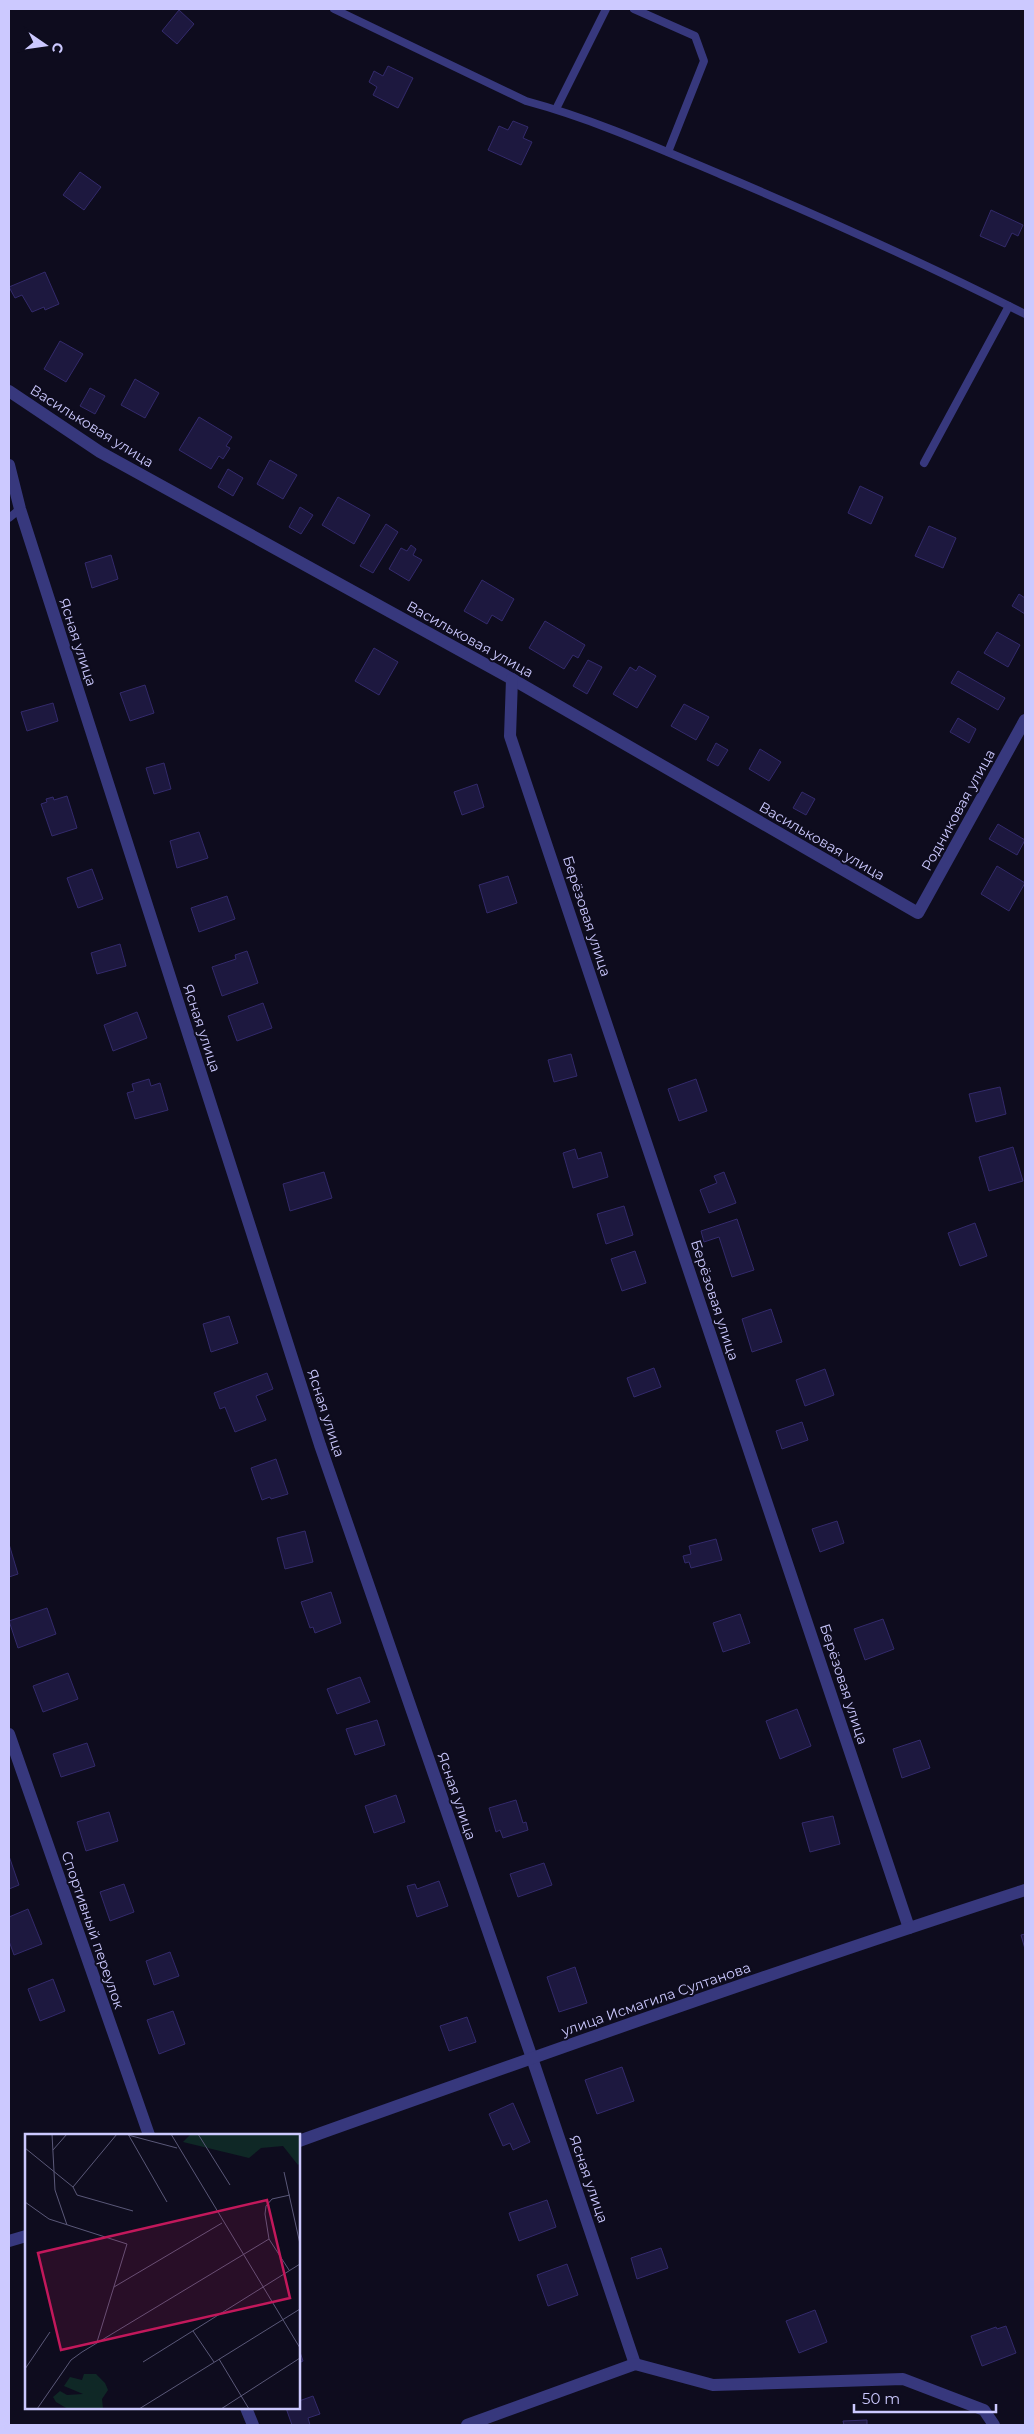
<svg xmlns="http://www.w3.org/2000/svg" width="1034" height="2434" font-family="Montserrat,sans-serif">
<rect width="100%" height="100%" fill="#0e0c1e"/>
<g fill="#1d183f" stroke="#332a6b">
<path d="M179,10l15,14 -17,20 -15,-13z"/>
<path d="M388,66l25,12 -15,30 -25,-13 4,-8 -8,-5 5,-11 9,5z"/>
<path d="M513,121l15,6 -5,11 9,4 -11,23 -33,-15 11,-24 9,4z"/>
<path d="M80,172l21,15 -17,23 -21,-15z"/>
<path d="M991,210l32,15 -5,11 -6,-3 -7,14 -25,-11z"/>
<path d="M45,272l14,32 -14,6 -1,-3 -12,5 -10,-17 -7,3 -6,-11z"/>
<path d="M60,341l23,13 -17,28 -22,-13z"/>
<path d="M135,379l24,14 -14,25 -24,-13z"/>
<path d="M90,388l15,8 -10,18 -15,-8z"/>
<path d="M199,417l33,20 -6,9 4,2 -7,11 -4,-3 -8,13 -32,-19z"/>
<path d="M270,460l27,15 -14,24 -26,-15z"/>
<path d="M228,469l15,9 -10,18 -15,-9z"/>
<path d="M860,486l23,11 -12,27 -23,-11z"/>
<path d="M338,497l32,18 -16,29 -32,-19z"/>
<path d="M300,507l13,8 -12,19 -12,-7z"/>
<path d="M386,524l12,8 -25,41 -13,-7z"/>
<path d="M929,526l27,12 -13,30 -28,-12z"/>
<path d="M411,545l5,4 -3,6 9,5 -13,21 -20,-12 12,-21 6,3z"/>
<path d="M111,555l7,24 -26,9 -7,-25z"/>
<path d="M482,580l32,19 -12,22 -10,-6 -5,9 -23,-13z"/>
<path d="M1019,594l6,4v16l-13,-8z"/>
<path d="M545,621l40,24 -7,13 -5,-3 -9,14 -35,-21z"/>
<path d="M997,632l23,13 -12,22 -24,-14z"/>
<path d="M374,648l24,14 -19,33 -24,-14z"/>
<path d="M588,660l14,7 -15,27 -14,-8z"/>
<path d="M639,666l17,10 -19,32 -24,-14 17,-27 6,4z"/>
<path d="M958,671l47,27 -7,12 -47,-27z"/>
<path d="M145,685l9,28 -24,8 -10,-28z"/>
<path d="M53,703l5,18 -31,10 -6,-19z"/>
<path d="M684,704l25,13 -13,23 -25,-14z"/>
<path d="M958,718l18,11 -7,14 -19,-11z"/>
<path d="M716,743l12,7 -10,16 -11,-6z"/>
<path d="M760,749l21,13 -12,19 -20,-12z"/>
<path d="M164,763l7,26 -17,5 -8,-26z"/>
<path d="M477,784l7,23 -22,8 -8,-23z"/>
<path d="M802,792l13,7 -9,16 -13,-7z"/>
<path d="M67,796l10,32 -25,8 -11,-32 6,-2 -1,-3 7,-2 1,3z"/>
<path d="M998,824l27,16 -8,15 -28,-16z"/>
<path d="M199,832l9,26 -31,10 -7,-27z"/>
<path d="M997,866l28,17 -16,28 -28,-17z"/>
<path d="M92,869l11,30 -25,9 -11,-30z"/>
<path d="M508,876l9,27 -30,10 -8,-28z"/>
<path d="M227,896l8,23 -36,13 -8,-24z"/>
<path d="M120,944l6,22 -29,8 -6,-21z"/>
<path d="M247,951l11,32 -36,13 -10,-29 24,-8 -1,-4z"/>
<path d="M263,1003l9,25 -35,13 -9,-25z"/>
<path d="M137,1012l10,26 -34,13 -9,-26z"/>
<path d="M571,1054l6,22 -23,6 -6,-22z"/>
<path d="M149,1079l2,7 9,-3 8,27 -33,9 -8,-26 7,-2 -2,-7z"/>
<path d="M696,1079l11,32 -28,10 -11,-32z"/>
<path d="M1000,1087l6,27 -30,8 -7,-28z"/>
<path d="M1013,1147l10,34 -34,10 -10,-34z"/>
<path d="M575,1149l3,10 23,-7 7,25 -35,11 -10,-35z"/>
<path d="M324,1172l8,26 -42,13 -7,-27z"/>
<path d="M724,1172l12,31 -27,10 -9,-23 17,-7 -3,-7z"/>
<path d="M624,1206l9,29 -27,9 -9,-30z"/>
<path d="M737,1219l17,51 -22,7 -13,-40 -15,5 -3,-11z"/>
<path d="M975,1223l12,33 -27,10 -12,-33z"/>
<path d="M635,1251l11,32 -24,8 -11,-32z"/>
<path d="M771,1309l11,33 -30,10 -10,-33z"/>
<path d="M229,1316l9,27 -27,9 -8,-28z"/>
<path d="M654,1368l7,19 -27,10 -7,-19z"/>
<path d="M825,1369l9,26 -29,11 -9,-26z"/>
<path d="M267,1373l6,16 -17,7 10,24 -31,12 -10,-25 -5,2 -6,-16z"/>
<path d="M802,1422l6,18 -26,9 -6,-18z"/>
<path d="M276,1459l12,35 -17,5 -1,-2 -8,3 -11,-32z"/>
<path d="M837,1521l7,22 -24,9 -8,-23z"/>
<path d="M305,1531l8,31 -28,7 -8,-31z"/>
<path d="M716,1539l6,21 -31,8 -2,-6 -4,1 -2,-7 8,-2 -2,-8z"/>
<path d="M9,1544l9,30 -9,3z"/>
<path d="M331,1592l10,31 -26,10 -2,-6 -3,1 -9,-26z"/>
<path d="M47,1608l9,26 -38,14 -9,-27z"/>
<path d="M740,1614l10,29 -27,9 -10,-29z"/>
<path d="M883,1619l11,30 -29,11 -11,-31z"/>
<path d="M68,1673l10,26 -35,13 -10,-26z"/>
<path d="M360,1677l10,25 -33,12 -10,-25z"/>
<path d="M797,1709l14,37 -31,13 -14,-38z"/>
<path d="M377,1720l8,25 -30,10 -9,-26z"/>
<path d="M920,1740l10,28 -28,10 -9,-29z"/>
<path d="M87,1743l8,23 -34,11 -8,-23z"/>
<path d="M396,1795l9,27 -31,11 -9,-27z"/>
<path d="M516,1800l7,23 3,-1 2,8 -25,8 -3,-8 -4,2 -7,-24z"/>
<path d="M109,1812l9,29 -32,10 -9,-29z"/>
<path d="M833,1816l7,28 -30,8 -8,-29z"/>
<path d="M9,1856l10,29 -10,4z"/>
<path d="M544,1863l8,22 -34,12 -8,-23z"/>
<path d="M439,1881l9,25 -31,11 -10,-31 8,-2 2,5z"/>
<path d="M124,1884l10,28 -24,9 -10,-29z"/>
<path d="M28,1909l14,35 -28,11 -5,-14v-24z"/>
<path d="M1025,1934v15l-4,-14z"/>
<path d="M170,1952l9,24 -25,9 -8,-24z"/>
<path d="M575,1967l12,36 -28,9 -12,-35z"/>
<path d="M53,1979l12,32 -25,10 -12,-32z"/>
<path d="M173,2011l12,33 -26,10 -12,-34z"/>
<path d="M467,2017l9,25 -27,9 -9,-25z"/>
<path d="M622,2067l12,34 -37,13 -12,-34z"/>
<path d="M513,2103l17,39 -17,8 -3,-7 -7,3 -14,-32z"/>
<path d="M547,2200l9,27 -37,14 -10,-28z"/>
<path d="M661,2248l7,20 -31,11 -6,-21z"/>
<path d="M567,2264l11,31 -30,11 -11,-31z"/>
<path d="M815,2310l12,32 -28,11 -13,-32z"/>
<path d="M1006,2326l10,27 -34,13 -11,-30 25,-9 1,2z"/>
<path d="M299,2349l4,12 -4,2z"/>
<path d="M313,2396l7,18 -12,4 2,7h-18l-6,-17h13v-7z"/>
<path d="M867,2420v5h-23l-1,-4z"/>
</g>
<g fill="none" stroke-linecap="round" stroke-linejoin="round">
<g stroke="#37387d" stroke-width="8">
<path d="M334,9l192,92c67,18 132,47 196,74 102,43 204,89 303,139"/>
<path d="M634,9l61,27 9,25 -36,91"/>
<path d="M556,109l50,-100"/>
<path d="M924,463l85,-157"/>
<path d="M9,518l11,-9"/>
</g>
<g stroke="#37387d" stroke-width="12">
<path d="M9,391l91,61 412,227 406,234 107,-193"/>
<path d="M9,465l11,44 300,936 212,613 103,306"/>
<path d="M512,679l-2,57 399,1192"/>
<path d="M9,1734l140,401"/>
<path d="M299,2141c241,-86 482,-172 726,-251"/>
<path d="M9,2241l17,-5"/>
<path d="M246,2408l7,17"/>
<path d="M467,2425l168,-61 78,21 190,-6 81,31 10,15"/>
</g>
</g>
<g text-anchor="middle" dominant-baseline="central" stroke-width="4" stroke-linejoin="round" paint-order="stroke">
<g font-size="14" fill="#ccc9ff" stroke="#0e0c1e">
<text transform="translate(92 426) rotate(32)">Васильковая улица</text>
<text transform="translate(470 639) rotate(29)">Васильковая улица</text>
<text transform="translate(78 642) rotate(72)">Ясная улица</text>
<text transform="translate(958 810) rotate(-61)">Родниковая улица</text>
<text transform="translate(822 841) rotate(30)">Васильковая улица</text>
<text transform="translate(587 916) rotate(72)">Берёзовая улица</text>
<text transform="translate(202 1028) rotate(72)">Ясная улица</text>
<text transform="translate(715 1300) rotate(72)">Берёзовая улица</text>
<text transform="translate(326 1413) rotate(72)">Ясная улица</text>
<text transform="translate(844 1684) rotate(72)">Берёзовая улица</text>
<text transform="translate(457 1796) rotate(71)">Ясная улица</text>
<text transform="translate(93 1930) rotate(71)">Спортивный переулок</text>
<text transform="translate(656 1999) rotate(-19)">улица Исмагила Султанова</text>
<text transform="translate(589 2179) rotate(71)">Ясная улица</text>
</g>
</g>
<g transform="translate(25 2134)">
<rect width="275" height="275" fill="#0e0c1e"/>
<path d="M166,0h109v29l-2,2 -15,-19 -22,2 -12,10 -66,-16zM59,240h12l9,9 3,7 -6,9 1,10h-35l-12,-7 -3,-5 7,-6 7,4 16,-1 -19,-8 6,-9 12,3z" fill="#0f2826"/>
<path fill="none" stroke="#5a5878" stroke-width="1" d="M27,0l3,56 12,35M103,0l39,68M146,0l129,214M173,0l32,51M103,1l49,13M0,14l48,39 4,8 56,16M28,16l14,-16M259,38l16,72M48,53l44,-53M0,68l24,17 78,25 -30,98M264,136l-20,-31 -4,-25 1,-8 6,-7 18,-4M89,153l108,-64M168,197l21,31M194,225l30,50M118,228l157,-98M0,235l25,-37M12,275l34,-49 11,-8 187,-113M114,275l161,-100M196,275l79,-51"/>
<path fill="#c2185b" fill-opacity="0.15" stroke="#c2185b" stroke-width="2.5" d="M242,66l23,98 -229,52 -23,-97z"/>
<rect width="275" height="275" fill="none" stroke="#ccc9ff" stroke-width="2.5"/>
</g>
<rect width="1034" height="2434" fill="none" stroke="#ccc9ff" stroke-width="20"/>
<g transform="translate(45 45) rotate(103)" stroke="#0e0c1e" stroke-width="4" paint-order="stroke">
<path d="M0-4L9 19L0 12L-9 19Z" fill="#ccc9ff"/>
<text y="-8" font-size="14" font-weight="bold" text-anchor="middle" fill="#ccc9ff">С</text>
</g>
<path d="M854 2404v8h142v-8" fill="none" stroke="#ccc9ff" stroke-width="2.5"/>
<text x="862" y="2404" font-size="15" fill="#ccc9ff" stroke="#0e0c1e" stroke-width="4" paint-order="stroke">50 m</text>
</svg>
